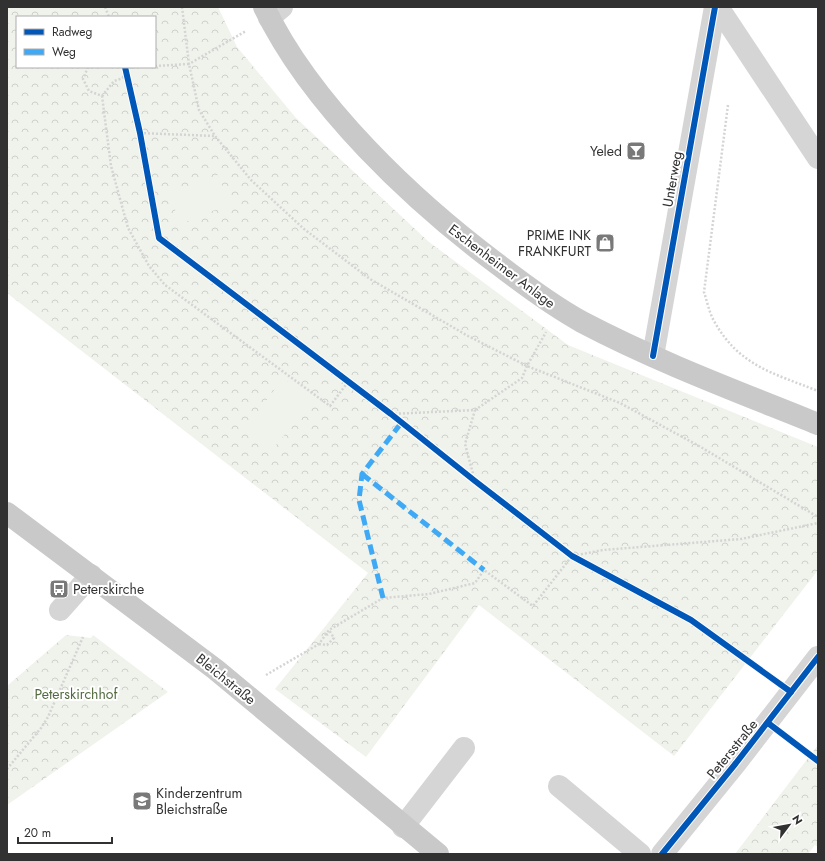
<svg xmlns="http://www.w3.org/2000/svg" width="825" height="861" font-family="Jost,sans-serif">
<defs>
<pattern id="park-crowns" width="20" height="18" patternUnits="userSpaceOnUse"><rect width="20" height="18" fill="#f0f3ec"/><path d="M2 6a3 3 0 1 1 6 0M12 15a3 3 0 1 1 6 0" fill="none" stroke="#ced1cb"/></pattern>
</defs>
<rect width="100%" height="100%" fill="#fff"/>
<g fill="url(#park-crowns)" fill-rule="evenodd">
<path d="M7,7h211l19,40 59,71 133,124 139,103 250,102v123l-144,186 -195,-151 -113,152 -91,-68 93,-116 -361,-280zM17,17h138v50h-138z"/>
<path d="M66,635l25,3 2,-3 75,57 -161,113v-119z"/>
<path d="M818,745v102l-3,-2 -7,9h-73z"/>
</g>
<g fill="#f0f3ec">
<path d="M218,175l12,29 -50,20 -11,-31z"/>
<path d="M283,378l29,23 -40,49 -27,-21z"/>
</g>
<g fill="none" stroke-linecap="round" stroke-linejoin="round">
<g stroke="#d4d4d4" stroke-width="2.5" stroke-dasharray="2 2" stroke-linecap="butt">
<path d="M105,7l4,10"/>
<path d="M182,7l7,57 57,-33"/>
<path d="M155,66l34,-2 10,46 16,26 36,44 53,49 66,50 98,57 59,30 93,37 79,43 119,71"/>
<path d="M88,67l-5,12 6,12 13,5 9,70 17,62 21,38 16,19 165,121 18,-24"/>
<path d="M125,67l15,66 19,105 232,176 84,67 97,75 119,64 77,55"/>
<path d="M125,68l12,-1"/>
<path d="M102,96l12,-15 12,-4"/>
<path d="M728,105l-24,187c3,9 5,20 10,29 25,45 59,52 104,70"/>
<path d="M140,133l74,3"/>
<path d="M391,414l84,-4 47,-32 5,-12 19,-34"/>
<path d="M475,481l-10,-37 10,-34"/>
<path d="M319,644l8,1 7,-7 -5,-8"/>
<path d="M266,675l53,-31 10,-14 54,-32 46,-4 46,-11 9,-13 49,36 39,-50 31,-6 138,-11 77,-16"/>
<path d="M790,739l28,22"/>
<path d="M7,769l34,-41 7,-11 35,-80"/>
</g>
<g stroke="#d5d5d5" stroke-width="22">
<path d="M718,7l100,151"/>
<path d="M269,18l13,-11"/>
<path d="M653,356l62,-349"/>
<path d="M60,610l31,-35"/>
<path d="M559,786l81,68"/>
<path d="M403,827l61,-79"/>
<path d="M662,854l74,-91 82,-106"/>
</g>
<g stroke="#c9c9c9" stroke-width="22">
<path d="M264,7c47,98 149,194 236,259 26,20 53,40 82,56 76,40 157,70 236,102"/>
<path d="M7,513l208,156 223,185"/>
</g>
<g stroke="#3fa9f5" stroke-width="5" stroke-dasharray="10 5" stroke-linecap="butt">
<path d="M362,474l122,96"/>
<path d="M383,598l-24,-98 3,-26 40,-52"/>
</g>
<defs>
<g id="cycleway">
<path d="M125,67l15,66 19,105 232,176 84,67 97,75 119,64 100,72"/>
<path d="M653,356l62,-349"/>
<path d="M768,723l50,38"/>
<path d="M662,854l74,-91 82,-106"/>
</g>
</defs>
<use href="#cycleway" stroke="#fff" stroke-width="8"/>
<use href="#cycleway" stroke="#0057b8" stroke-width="6"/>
</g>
<defs>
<symbol id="bar-square" viewBox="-11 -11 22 22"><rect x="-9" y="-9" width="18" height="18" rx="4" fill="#797979" stroke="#fff"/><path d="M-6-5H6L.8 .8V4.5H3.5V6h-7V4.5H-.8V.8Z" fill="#fff"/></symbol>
<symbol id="shop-square" viewBox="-11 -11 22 22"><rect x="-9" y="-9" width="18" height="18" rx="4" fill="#797979" stroke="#fff"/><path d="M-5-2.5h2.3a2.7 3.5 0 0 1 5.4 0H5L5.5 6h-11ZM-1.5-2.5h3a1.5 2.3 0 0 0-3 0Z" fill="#fff"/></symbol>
<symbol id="bus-square" viewBox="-11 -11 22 22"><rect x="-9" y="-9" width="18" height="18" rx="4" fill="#797979" stroke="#fff"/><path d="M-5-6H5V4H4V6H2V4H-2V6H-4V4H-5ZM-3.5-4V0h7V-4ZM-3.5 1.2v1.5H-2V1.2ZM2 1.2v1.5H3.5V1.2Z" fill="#fff"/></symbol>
<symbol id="school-square" viewBox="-11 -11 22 22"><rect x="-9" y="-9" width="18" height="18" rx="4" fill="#797979" stroke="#fff"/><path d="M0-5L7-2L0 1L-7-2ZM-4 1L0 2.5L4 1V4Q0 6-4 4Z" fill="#fff"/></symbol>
</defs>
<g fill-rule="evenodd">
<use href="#bar-square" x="625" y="140" width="22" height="22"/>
<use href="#shop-square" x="594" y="232" width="22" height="22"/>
<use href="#bus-square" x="48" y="578" width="22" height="22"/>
<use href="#school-square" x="131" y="790" width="22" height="22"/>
</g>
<g text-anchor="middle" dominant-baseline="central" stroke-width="4" stroke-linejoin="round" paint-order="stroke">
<g font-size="14" fill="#313131" stroke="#fff" text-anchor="end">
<text x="622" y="151">Yeled</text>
<text x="591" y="235">PRIME INK<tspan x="591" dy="16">FRANKFURT</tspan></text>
<text x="73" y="589" text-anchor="start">Peterskirche</text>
<text x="156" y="793" text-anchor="start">Kinderzentrum<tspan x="156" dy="16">Bleichstraße</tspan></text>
</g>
<g font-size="14" fill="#313131" stroke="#fff">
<text transform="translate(672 179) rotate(-80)">Unterweg</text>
<text transform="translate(502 266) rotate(37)">Eschenheimer Anlage</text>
<text transform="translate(226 679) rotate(39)">Bleichstraße</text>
<text transform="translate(732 749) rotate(-51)">Petersstraße</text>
</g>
<g font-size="14" fill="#536b40" stroke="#fff">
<text x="76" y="694">Peterskirchhof</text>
</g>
</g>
<rect width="825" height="861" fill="none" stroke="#313131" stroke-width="16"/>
<rect x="16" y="16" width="140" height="52" fill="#ffffff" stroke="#adadad"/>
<rect x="24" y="29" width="20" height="6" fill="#0057b8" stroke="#adadad"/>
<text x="52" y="36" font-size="12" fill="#313131">Radweg</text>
<rect x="24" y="49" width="20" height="6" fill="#3fa9f5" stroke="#adadad"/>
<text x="52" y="56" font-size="12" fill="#313131">Weg</text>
<g transform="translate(789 825) rotate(58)" stroke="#ffffff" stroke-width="3" paint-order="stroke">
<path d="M0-3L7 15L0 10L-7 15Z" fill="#313131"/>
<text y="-6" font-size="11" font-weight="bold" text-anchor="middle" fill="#313131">N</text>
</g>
<path d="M18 837v6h94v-6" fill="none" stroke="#313131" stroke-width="2"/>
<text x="24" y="837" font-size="12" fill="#313131" stroke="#ffffff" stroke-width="3" paint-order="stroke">20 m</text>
</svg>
